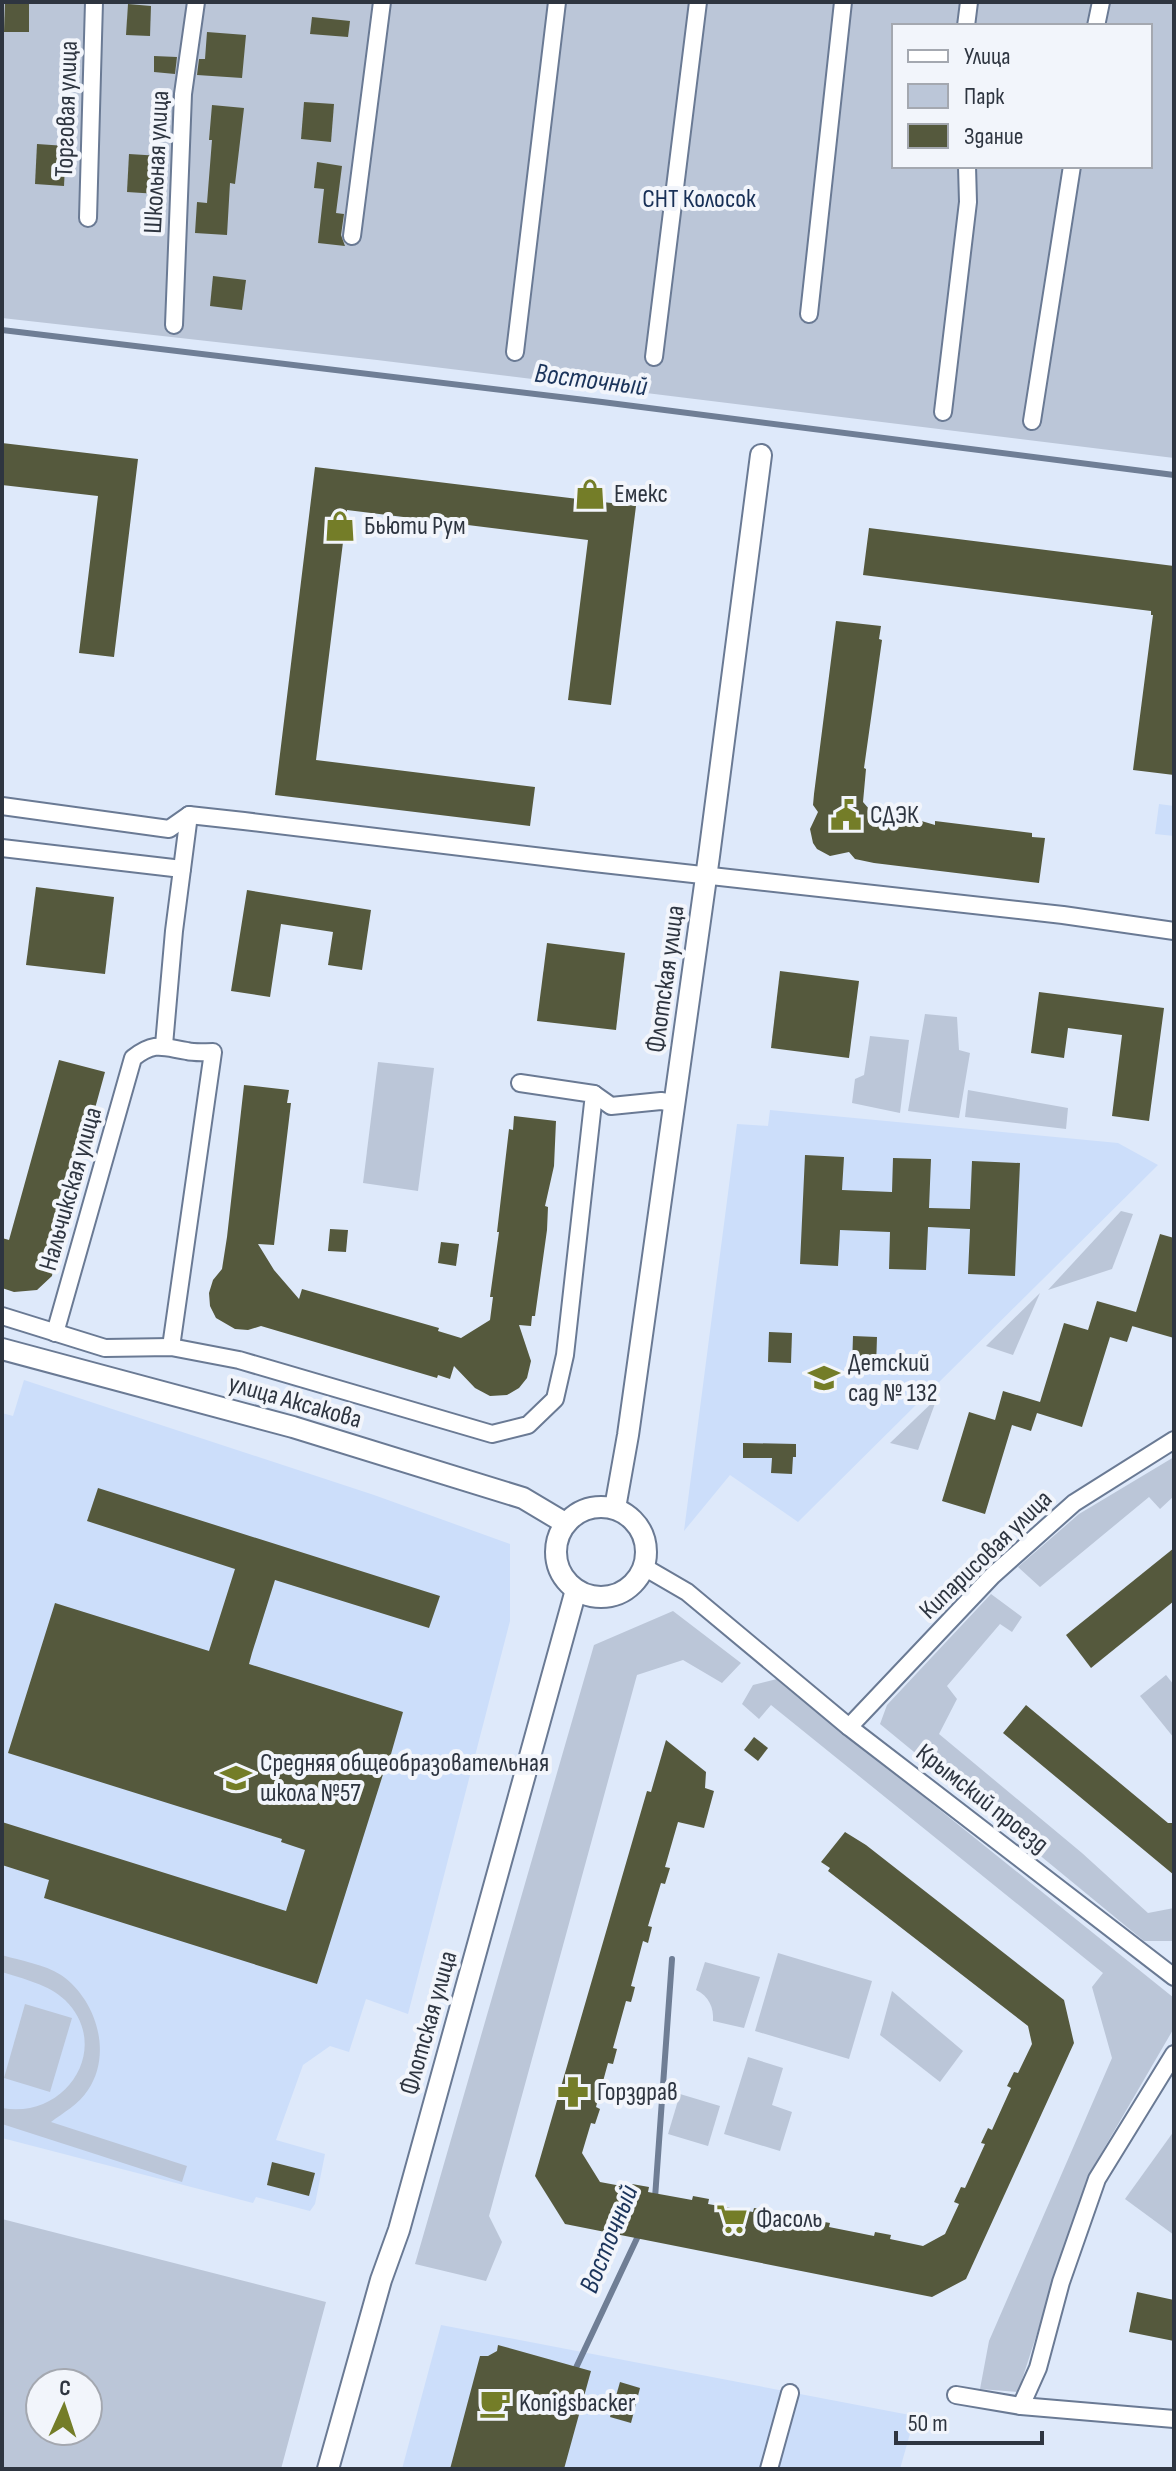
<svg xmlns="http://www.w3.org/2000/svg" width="1176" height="2471" font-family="'Sofia Sans Condensed',sans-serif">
<rect width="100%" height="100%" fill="#dee9fa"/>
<g fill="#ccdefa">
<path d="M1159,804l15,2v30l-19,-2z"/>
<path d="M770,1110l348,33 40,22 -360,357 -68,-47 -46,56 53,-407 31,2z"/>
<path d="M24,1380l350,115 136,49v77l-102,393 -42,-15 -17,53 -19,-6 -27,19 -27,75 49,14 -10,50 -5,7 -54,-14 -3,6 -251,-65v-725l11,3z"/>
<path d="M441,2325l474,91 -15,53h-498z"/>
</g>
<g fill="#bbc6d8" fill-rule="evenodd">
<path d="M2,2h1172v456l-797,-98 -375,-42zM894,26h256v140h-256z"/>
<path d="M925,1014l32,3 2,33 11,3 -11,65 -51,-7z"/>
<path d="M870,1036l39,4 -9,73 -48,-10 3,-24 9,-4z"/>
<path d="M378,1062l56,6 -16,123 -55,-8z"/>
<path d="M968,1090l100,18 -2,21 -101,-12z"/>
<path d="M1121,1211l12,3 -21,55 -64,21z"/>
<path d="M1040,1293l-27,62 -27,-9z"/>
<path d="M937,1398l-19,52 -28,-7z"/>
<path d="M1174,1457v39l-14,13 -11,-12 -109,90 -22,-20 61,-53z"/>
<path d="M991,1594l31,23 -10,15 -12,-8 -53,62 10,13 -18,35 143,119 66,60 26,-5v33h-30l-264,-217 7,-19z"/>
<path d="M673,1611l68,52 -19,20 -39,-23 -46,15 -148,541 13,26 -16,39 -71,-17 179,-619z"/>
<path d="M1166,1675l8,10v53l-34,-42z"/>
<path d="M777,1679l397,319v30l-86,148 -70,216 -38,-3 9,-48 123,-283 -20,-71 11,-14 -332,-268 -12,14 -17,-15 11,-19z"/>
<path d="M778,1953l94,28 -23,78 -94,-28z"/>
<path d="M2,1955c19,6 42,9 59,20 35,24 52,78 27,115 -9,14 -25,23 -37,32l136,44 -5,16 -180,-58v-16c64,12 111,-61 63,-108 -17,-16 -42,-21 -63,-28z"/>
<path d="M705,1962l55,15 -16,51 -31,-7c1,-13 -4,-25 -17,-31z"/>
<path d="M892,1991l71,60 -23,31 -60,-47z"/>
<path d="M25,2004l47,14 -22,74 -46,-14z"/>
<path d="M748,2057l35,11 -11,37 20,7 -12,39 -56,-17z"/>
<path d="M680,2094l40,12 -12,40 -40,-12z"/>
<path d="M1174,2131v104l-49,-36z"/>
<path d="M2,2219l324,83 -45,167h-279zM40,2383h48v48h-48z"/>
</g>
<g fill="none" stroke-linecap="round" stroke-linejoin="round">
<g stroke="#6f7e95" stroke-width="6">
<path d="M2,330l600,72 572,73"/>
<path d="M655,2198l17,-239"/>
<path d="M574,2372l65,-138"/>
</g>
</g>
<g fill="#55593d">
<path d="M5,2h24v30h-25z"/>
<path d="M128,4l23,2 -1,30 -24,-1z"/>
<path d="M312,17l38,4 -2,16 -38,-3z"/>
<path d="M207,32l39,3 -4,43 -45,-3 2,-16h6z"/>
<path d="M154,56l23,1 -2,17 -21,-2z"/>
<path d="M304,102l30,2 -3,38 -30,-3z"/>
<path d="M212,105l32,3 -9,76 -5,-1 -3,52 -32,-2 2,-31 10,1 5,-63h-3z"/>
<path d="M37,144l29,2 -2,40 -29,-2z"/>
<path d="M129,154l32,2 -3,38 -31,-2z"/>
<path d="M317,162l25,4 -6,47 8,1 -3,21 4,11 -27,-3 6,-54 -10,-1z"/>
<path d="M213,276l33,4 -4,30 -32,-4z"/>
<path d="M2,443l136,16 -24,198 -35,-4 19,-157 -96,-11z"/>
<path d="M315,467l321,39 -25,199 -43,-5 20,-160 -241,-30 -31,250 219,27 -5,39 -255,-31z"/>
<path d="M869,528l305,38v209l-41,-5 20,-155h-2v-4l-288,-36z"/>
<path d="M836,621l45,5 -2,13 3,1 -18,128 2,1 -3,33 13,15 21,3v-4l11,1 27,8v-4l97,12v4l13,1 -6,45 -165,-20 -19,-4 -6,-7 -19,4 -13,-7 -4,-6 -3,-14 8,-17 -5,-7 1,-11z"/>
<path d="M36,887l78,10 -9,77 -79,-9z"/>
<path d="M247,890l124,20 -9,60 -34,-5 5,-33 -52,-8 -11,73 -39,-6z"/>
<path d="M547,943l78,10 -9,77 -79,-9z"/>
<path d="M780,971l79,10 -10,77 -78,-10z"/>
<path d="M1039,992l125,16 -15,113 -37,-5 10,-81 -54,-7 -4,30 -33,-5z"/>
<path d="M59,1060l46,12 -50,182 -3,22 -15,14 -23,2 -12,-4v-50l7,2z"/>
<path d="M244,1085l45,5 -2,13h4l-17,142 -16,-1 16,26 25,29 3,-10 137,39 -1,3 23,7 29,-18 3,-23h-3l9,-65h-2l12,-103 4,1 1,-14 42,5 -2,45 -9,40 3,1 -1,23 -12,86h-3l-1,10 -12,-1 12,36 -4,17 -8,10 -12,7 -17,1 -15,-8 -21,-22 -4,13 -12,-4 -1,3 -176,-52 -13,4 -13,-1 -19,-11 -6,-12 -1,-13 4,-13 9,-11 5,-32z"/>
<path d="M805,1155l39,2 -2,33 50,2 1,-34 38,1 -2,49 41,1 2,-48 48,2 -5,113 -47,-2 2,-45 -42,-2 -2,43 -37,-1 1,-37 -50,-2 -2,36 -38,-2z"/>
<path d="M330,1229l18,1 -2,22 -18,-1z"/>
<path d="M1160,1234l14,4v100l-42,-12 2,-5 -7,21 -17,-5 -28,90 -45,-14 -6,18 -19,-6 -27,89 -43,-13 27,-89 26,8 8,-29 37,11 24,-79 24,7 9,-29 39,11z"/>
<path d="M441,1242l18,2 -3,22 -18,-3z"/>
<path d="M769,1332l23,1 -1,30 -23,-1z"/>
<path d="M853,1336l24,1 -1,30 -24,-1z"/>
<path d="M743,1443l53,1v13h-3l-1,17 -21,-1 1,-15h-29z"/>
<path d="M98,1488l342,108 -11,32 -154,-48 -23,73 -3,11 154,48 -16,56h-2l-68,216 -273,-86 5,-18 -47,-15v-43l284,89 19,-61 -24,-8 1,-3 -274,-86 47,-150 154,48 26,-82 -148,-48z"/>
<path d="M1174,1548v53l-83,67 -25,-33z"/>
<path d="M1026,1705l142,118h6v52l-171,-142z"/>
<path d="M754,1737l14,11 -10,13 -14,-11z"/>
<path d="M666,1740l40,32 -1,16 9,3 -10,37 -26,-6 -13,45 5,1 -5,16 -4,-1 -13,43 4,1 -4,16 -5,-2 -12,45 4,1 -2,8 -2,7 -5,-1 -13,47 4,1 -4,15 -5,-1 -12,44 4,2 -5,15 -4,-1 -9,30 18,29 32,6v-4l17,3 -1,5 44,8 1,-4 16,3 -1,5 45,8 1,-4 8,1 8,2 -1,4 44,9 1,-4 16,3 -1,4 45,9 1,-4 16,3 -1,4 33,7 22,-12 14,-30 -5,-2 7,-15 4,1 20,-44 -4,-1 7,-15 4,2 19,-42 -4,-2 7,-14 4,1 14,-29 -4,-18 -200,-155 2,-3 -9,-6 24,-30 21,13 198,155 10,43 -108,236 -34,18 -367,-73 -30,-48 112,-385 4,1z"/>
<path d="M272,2162l43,11 -6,23 -42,-11z"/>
<path d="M1137,2292l37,8v41l-45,-9z"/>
<path d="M498,2345l93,26 -27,98h-114l30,-113h8l9,-5z"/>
<path d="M620,2382l20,6 -9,35 -21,-6z"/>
</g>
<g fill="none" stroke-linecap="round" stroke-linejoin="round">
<defs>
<g id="minor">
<path d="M966,26l3,-24"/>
<path d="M1096,26l5,-24"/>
<path d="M88,218l6,-216"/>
<path d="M352,236l30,-234"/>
<path d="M809,314l34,-312"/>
<path d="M174,325l9,-231 13,-92"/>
<path d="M515,352l42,-350"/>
<path d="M654,357l44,-355"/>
<path d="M943,412l25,-210 -1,-36"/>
<path d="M1032,421l40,-255"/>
<path d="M2,806l167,23 20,-14 55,6 341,41 478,53 111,16"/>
<path d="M2,848l180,21"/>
<path d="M164,1045l10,-114 15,-116"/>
<path d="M594,1094l17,12 50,-5 13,2"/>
<path d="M2,1316l103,32 66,-1 68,13 253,74 36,-9 27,-26 10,-44 29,-261 -74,-11"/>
<path d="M55,1333l78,-275c22,-17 29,-11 54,-7 8,2 17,1 26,1l-42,295"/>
<path d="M644,1567l43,25 162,135 325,250"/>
<path d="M849,1727l143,-151 82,-73 100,-63"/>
<path d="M956,2395l65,11 153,13"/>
<path d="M1021,2406l17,-38 23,-86 36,-103 77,-125"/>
<path d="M769,2469l21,-76"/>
</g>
<g id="tertiary">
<path d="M2,1349l291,78 230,71 42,25"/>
<circle cx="601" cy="1552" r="45"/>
<path d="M615,1508l13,-73 81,-579 52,-401"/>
<path d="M328,2469l53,-189 18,-50 177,-640"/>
</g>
</defs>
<use href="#minor" stroke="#6a7a94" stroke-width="20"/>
<use href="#tertiary" stroke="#6a7a94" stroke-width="24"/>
<use href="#minor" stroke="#fff" stroke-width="16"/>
<use href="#tertiary" stroke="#fff" stroke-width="20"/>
</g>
<defs>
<symbol id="shop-bare" viewBox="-9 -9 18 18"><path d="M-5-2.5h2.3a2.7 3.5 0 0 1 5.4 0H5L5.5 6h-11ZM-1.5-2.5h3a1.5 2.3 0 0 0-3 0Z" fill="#747d28" stroke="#f2f5fb" stroke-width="2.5" paint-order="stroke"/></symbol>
<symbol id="civic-bare" viewBox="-9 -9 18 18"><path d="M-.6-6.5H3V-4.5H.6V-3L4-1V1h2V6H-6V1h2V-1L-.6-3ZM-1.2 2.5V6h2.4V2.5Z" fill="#747d28" stroke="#f2f5fb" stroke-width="2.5" paint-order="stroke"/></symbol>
<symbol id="school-bare" viewBox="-9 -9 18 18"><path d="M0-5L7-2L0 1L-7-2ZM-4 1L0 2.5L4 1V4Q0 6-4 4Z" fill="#747d28" stroke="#f2f5fb" stroke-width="2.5" paint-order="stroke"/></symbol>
<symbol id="pharmacy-bare" viewBox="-9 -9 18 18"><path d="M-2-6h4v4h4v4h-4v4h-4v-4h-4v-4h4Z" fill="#747d28" stroke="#f2f5fb" stroke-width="2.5" paint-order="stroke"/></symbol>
<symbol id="supermarket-bare" viewBox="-9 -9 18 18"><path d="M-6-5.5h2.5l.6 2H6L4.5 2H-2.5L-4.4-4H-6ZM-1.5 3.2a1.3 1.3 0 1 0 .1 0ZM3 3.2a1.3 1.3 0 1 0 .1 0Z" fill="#747d28" stroke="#f2f5fb" stroke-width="2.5" paint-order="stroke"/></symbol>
<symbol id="cafe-bare" viewBox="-9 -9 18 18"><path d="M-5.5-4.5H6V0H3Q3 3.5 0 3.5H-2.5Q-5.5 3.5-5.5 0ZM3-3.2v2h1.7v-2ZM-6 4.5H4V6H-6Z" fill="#747d28" stroke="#f2f5fb" stroke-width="2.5" paint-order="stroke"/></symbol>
</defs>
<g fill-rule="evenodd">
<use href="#shop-bare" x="568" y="472" width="44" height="44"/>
<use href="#shop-bare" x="318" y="504" width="44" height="44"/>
<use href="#civic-bare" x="824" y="793" width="44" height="44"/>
<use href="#school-bare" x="802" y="1356" width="44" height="44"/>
<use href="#school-bare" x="214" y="1756" width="44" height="44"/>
<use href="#pharmacy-bare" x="551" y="2070" width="44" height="44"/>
<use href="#supermarket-bare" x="710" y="2197" width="44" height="44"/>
<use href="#cafe-bare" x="473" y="2381" width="44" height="44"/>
</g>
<g text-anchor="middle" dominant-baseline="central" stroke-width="8" stroke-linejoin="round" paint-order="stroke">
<g font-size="26" fill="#2e3540" stroke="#f2f5fb">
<text transform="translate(67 109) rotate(-88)">Торговая улица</text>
<text transform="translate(157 162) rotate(-87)">Школьная улица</text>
<text transform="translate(666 979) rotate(-82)">Флотская улица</text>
<text transform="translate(71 1189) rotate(-74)">Нальчикская улица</text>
<text transform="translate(295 1402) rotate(16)">улица Аксакова</text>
<text transform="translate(986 1555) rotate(-44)">Кипарисовая улица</text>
<text transform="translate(982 1799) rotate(38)">Крымский проезд</text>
<text transform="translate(429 2023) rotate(-74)">Флотская улица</text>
</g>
<g font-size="26" fill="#172f56" stroke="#f2f5fb">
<text x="699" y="199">СНТ Колосок</text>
</g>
<g font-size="26" fill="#2e3540" stroke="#f2f5fb" text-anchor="start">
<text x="614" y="494">Емекс</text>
<text x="364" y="526">Бьюти Рум</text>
<text x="870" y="815">СДЭК</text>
<text x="848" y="1363">Детский<tspan x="848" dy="30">сад № 132</tspan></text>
<text x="260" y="1763">Средняя общеобразовательная<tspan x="260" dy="30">школа №57</tspan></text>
<text x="597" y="2092">Горздрав</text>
<text x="756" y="2219">Фасоль</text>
<text x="519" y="2403">Konigsbacker</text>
</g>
<g font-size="28" font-style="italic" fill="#1b345b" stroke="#f2f5fb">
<text transform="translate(591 380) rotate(7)">Восточный</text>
<text transform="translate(609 2239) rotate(-68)">Восточный</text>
</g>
</g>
<rect width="1176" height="2471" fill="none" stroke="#2e3540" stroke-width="8"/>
<rect x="892" y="24" width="260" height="144" fill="#f2f5fb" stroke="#a4a8b0" stroke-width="2"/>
<rect x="908" y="50" width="40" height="12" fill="#ffffff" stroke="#a4a8b0" stroke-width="2"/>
<text x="964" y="64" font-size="24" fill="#2e3540">Улица</text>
<rect x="908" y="84" width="40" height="24" fill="#bbc6d8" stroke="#a4a8b0" stroke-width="2"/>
<text x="964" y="104" font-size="24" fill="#2e3540">Парк</text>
<rect x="908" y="124" width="40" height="24" fill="#55593d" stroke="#a4a8b0" stroke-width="2"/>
<text x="964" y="144" font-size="24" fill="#2e3540">Здание</text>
<g transform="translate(64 2407) rotate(3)"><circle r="38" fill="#f2f5fb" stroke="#a4a8b0" stroke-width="2"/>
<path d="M0-6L14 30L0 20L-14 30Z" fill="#747d28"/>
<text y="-12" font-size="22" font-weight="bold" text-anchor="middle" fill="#2e3540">С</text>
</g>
<path d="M896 2431v12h146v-12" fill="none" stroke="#2e3540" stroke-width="4"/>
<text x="908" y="2431" font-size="24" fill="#2e3540" stroke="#f2f5fb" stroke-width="6" paint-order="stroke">50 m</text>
</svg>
